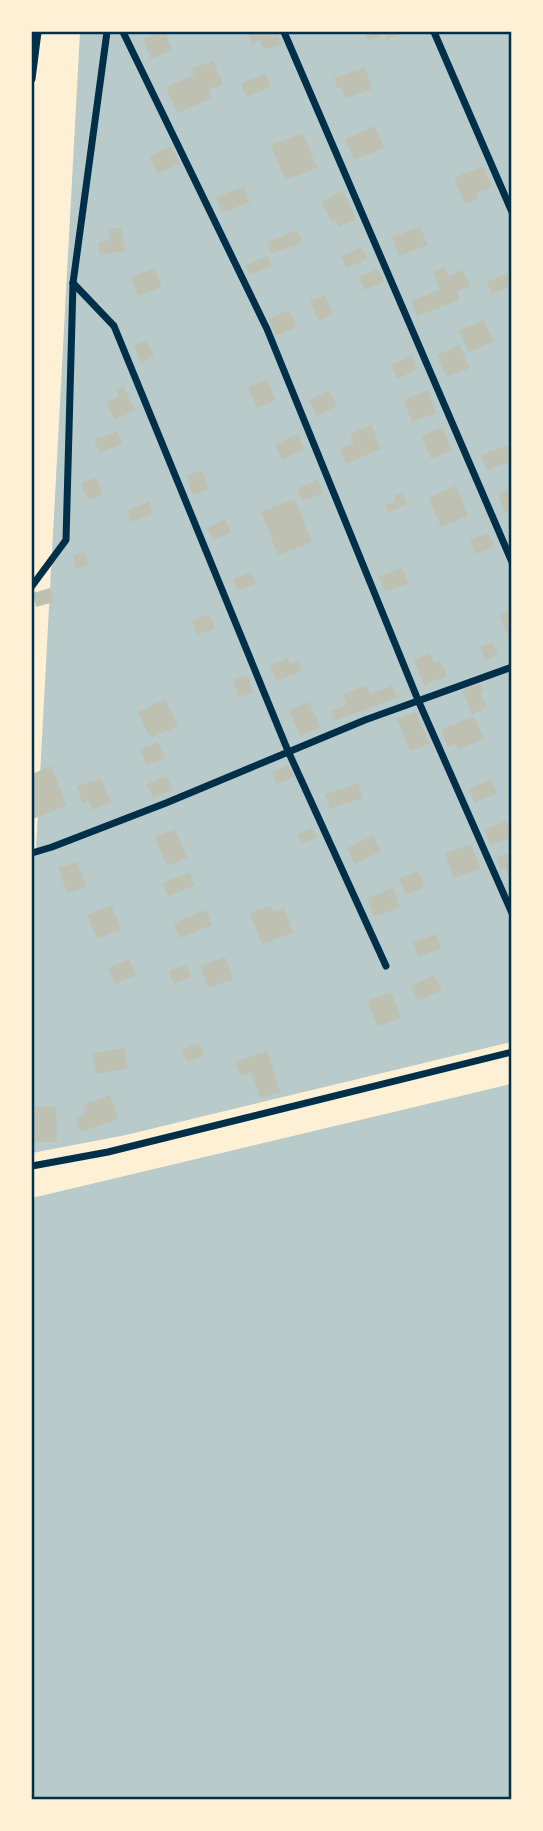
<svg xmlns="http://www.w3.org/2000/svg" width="543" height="1831" font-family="'Alegreya Sans',sans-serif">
<rect width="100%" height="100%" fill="#fdf0d5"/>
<g fill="#b9caca">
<path d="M80,32h431v1010l-385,93 -94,18v-303l4,-1z"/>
<path d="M511,1084v715h-479v-601z"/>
</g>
<g fill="#bec0b2">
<path d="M162,32h3l7,18 -21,9 -8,-20z"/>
<path d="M247,32h30l5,12 -19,6 -3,-9 -8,3z"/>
<path d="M363,32h43l-19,8 -2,-6 -17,7z"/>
<path d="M213,60l10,24 -15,6 4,8 -35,15 -11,-26 28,-12 -3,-6z"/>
<path d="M365,67l7,22 -27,10 -4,-12 -4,1 -3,-10z"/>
<path d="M265,73l6,13 -24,11 -6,-13z"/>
<path d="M375,126l9,22 -30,12 -9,-21z"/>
<path d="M303,133l14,35 -32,12 -14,-35z"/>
<path d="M171,146l9,18 -23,10 -8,-18z"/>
<path d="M483,166l8,21 -15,6 2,5 -13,6 -11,-26z"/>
<path d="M244,187l6,15 -28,11 -6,-16z"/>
<path d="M343,191l13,28 -17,8 -3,-7 -5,2 -9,-21z"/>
<path d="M121,227l4,24 -25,4 -2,-12 12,-3 -2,-10z"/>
<path d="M420,227l8,18 -29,11 -7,-19z"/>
<path d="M297,230l5,12 -31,12 -4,-12z"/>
<path d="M362,247l5,12 -21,9 -5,-12z"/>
<path d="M268,256l3,11 -22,8 -4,-10z"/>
<path d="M154,268l8,19 -24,9 -8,-19z"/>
<path d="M445,268l3,8 15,-6 7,17 -13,5 3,8 -43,16 -6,-15 29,-12 -7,-17z"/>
<path d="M378,269l6,13 -19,8 -6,-13z"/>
<path d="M507,274l5,12 -20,8 -5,-12z"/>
<path d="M325,295l8,19 -14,7 -9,-20z"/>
<path d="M289,310l8,17 -21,9 -8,-17z"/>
<path d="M484,320l10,22 -25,10 -10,-22z"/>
<path d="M147,340l7,17 -13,5 -7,-16z"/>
<path d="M460,345l9,23 -23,9 -9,-22z"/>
<path d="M412,356l6,13 -21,10 -6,-14z"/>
<path d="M267,379l8,21 -18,8 -9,-21z"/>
<path d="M123,386l12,24 -20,10 -9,-18 13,-6 -3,-6z"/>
<path d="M329,390l8,16 -20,10 -8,-16z"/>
<path d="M428,390l8,23 -24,9 -8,-22z"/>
<path d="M371,425l10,24 -35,15 -6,-15 14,-6 -4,-9z"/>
<path d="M442,427l10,23 -21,9 -10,-23z"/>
<path d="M117,431l6,13 -23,9 -6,-13z"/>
<path d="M298,434l6,15 -22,11 -7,-15z"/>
<path d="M512,444v17l-25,9 -6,-15z"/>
<path d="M202,470l7,19 -16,6 -7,-19z"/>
<path d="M96,477l7,17 -15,6 -7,-17z"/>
<path d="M317,480l6,13 -21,8 -5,-12z"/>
<path d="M456,486l12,30 -27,11 -12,-30z"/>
<path d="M512,489v20l-8,3 -6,-18z"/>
<path d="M402,493l5,12 -19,7 -3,-7 10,-4 -1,-5z"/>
<path d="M295,499l17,43 -34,13 -17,-43z"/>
<path d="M149,501l4,12 -22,9 -5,-11z"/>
<path d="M225,520l6,12 -18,8 -6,-12z"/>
<path d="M488,533l6,13 -19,8 -5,-14z"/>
<path d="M85,552l4,13 -12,4 -4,-13z"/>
<path d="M402,568l6,16 -23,8 -6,-16z"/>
<path d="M251,572l5,11 -18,8 -5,-12z"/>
<path d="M50,588l4,14 -18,5 -3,-14z"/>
<path d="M512,610v34h-1l-11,-29z"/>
<path d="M209,614l6,14 -18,7 -5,-14z"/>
<path d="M492,643l6,11 -13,7 -5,-14z"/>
<path d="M430,653l4,10 6,-2 7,15 -23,9 -10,-25z"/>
<path d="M288,658l2,6 8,-3 4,9 -25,11 -7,-15z"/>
<path d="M248,675l5,18 -15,4 -5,-18z"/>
<path d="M480,683l4,7 -4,2 7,15 -15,7 -10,-23z"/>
<path d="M366,685l4,9 22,-8 5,12 -63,23 -3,-10 16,-6 -4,-11z"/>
<path d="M165,699l13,27 -28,12 -12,-26z"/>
<path d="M309,702l11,25 -20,9 -11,-26z"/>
<path d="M416,712l13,32 -19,7 -13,-32z"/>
<path d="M474,716l10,23 -26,11 -2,-6 -8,3 -7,-17z"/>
<path d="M158,742l7,16 -18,8 -7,-16z"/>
<path d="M288,765l6,12 -17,7 -5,-12z"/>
<path d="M51,766l16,39 -34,14 -1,-45z"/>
<path d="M167,776l6,14 -20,8 -6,-14z"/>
<path d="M101,778l10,25 -18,7 -4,-9 -6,3 -6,-17z"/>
<path d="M491,779l6,14 -22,10 -6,-14z"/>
<path d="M358,783l5,15 -33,11 -5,-14z"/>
<path d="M506,821l6,16 -21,9 -6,-16z"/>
<path d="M313,828l4,10 -16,6 -4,-10z"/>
<path d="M175,829l12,29 -20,8 -12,-29z"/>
<path d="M373,835l8,16 -26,13 -8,-16z"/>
<path d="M471,844l10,25 -27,9 -9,-25z"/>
<path d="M511,852v31l-6,-15 -5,2 -4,-12z"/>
<path d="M77,862l9,25 -19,6 -9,-25z"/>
<path d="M418,871l7,16 -19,8 -7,-16z"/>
<path d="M190,872l5,13 -27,11 -6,-13z"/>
<path d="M393,888l7,19 -26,10 -7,-19z"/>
<path d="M111,905l10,24 -24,10 -10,-24z"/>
<path d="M271,906l2,6 11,-4 9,25 -31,11 -12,-31z"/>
<path d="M206,910l6,15 -32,13 -6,-15z"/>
<path d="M436,934l5,14 -23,9 -5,-15z"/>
<path d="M225,957l8,22 -25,9 -8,-22z"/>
<path d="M129,959l7,16 -21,9 -7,-16z"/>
<path d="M186,965l5,12 -17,7 -5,-13z"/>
<path d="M434,975l8,15 -24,11 -7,-15z"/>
<path d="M391,992l10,26 -23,9 -11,-26z"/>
<path d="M199,1043l5,12 -17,7 -5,-12z"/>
<path d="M124,1048l4,20 -32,6 -3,-21z"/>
<path d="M267,1051l13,41 -20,6 -9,-26 -11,4 -5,-14z"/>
<path d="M110,1095l8,24 -38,13 -5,-14 11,-4 -3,-9z"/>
<path d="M32,1107h24l1,35h-25z"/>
</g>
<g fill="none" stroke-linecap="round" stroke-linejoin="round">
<g stroke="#003049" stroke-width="7">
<path d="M123,32l144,297 151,371 94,213"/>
<path d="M284,32l228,530"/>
<path d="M434,32l78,180"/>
<path d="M32,79l6,-47"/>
<path d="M73,283l41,43 174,425 98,215"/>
<path d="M32,586l34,-46 7,-257 34,-251"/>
<path d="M32,853l20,-6 114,-44 199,-83 147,-53"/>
<path d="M32,1166l76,-14 404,-100"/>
</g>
</g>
<rect width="543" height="1831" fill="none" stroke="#fdf0d5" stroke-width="66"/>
<rect x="33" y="33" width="477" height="1765" fill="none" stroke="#003049" stroke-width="2.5"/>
</svg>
